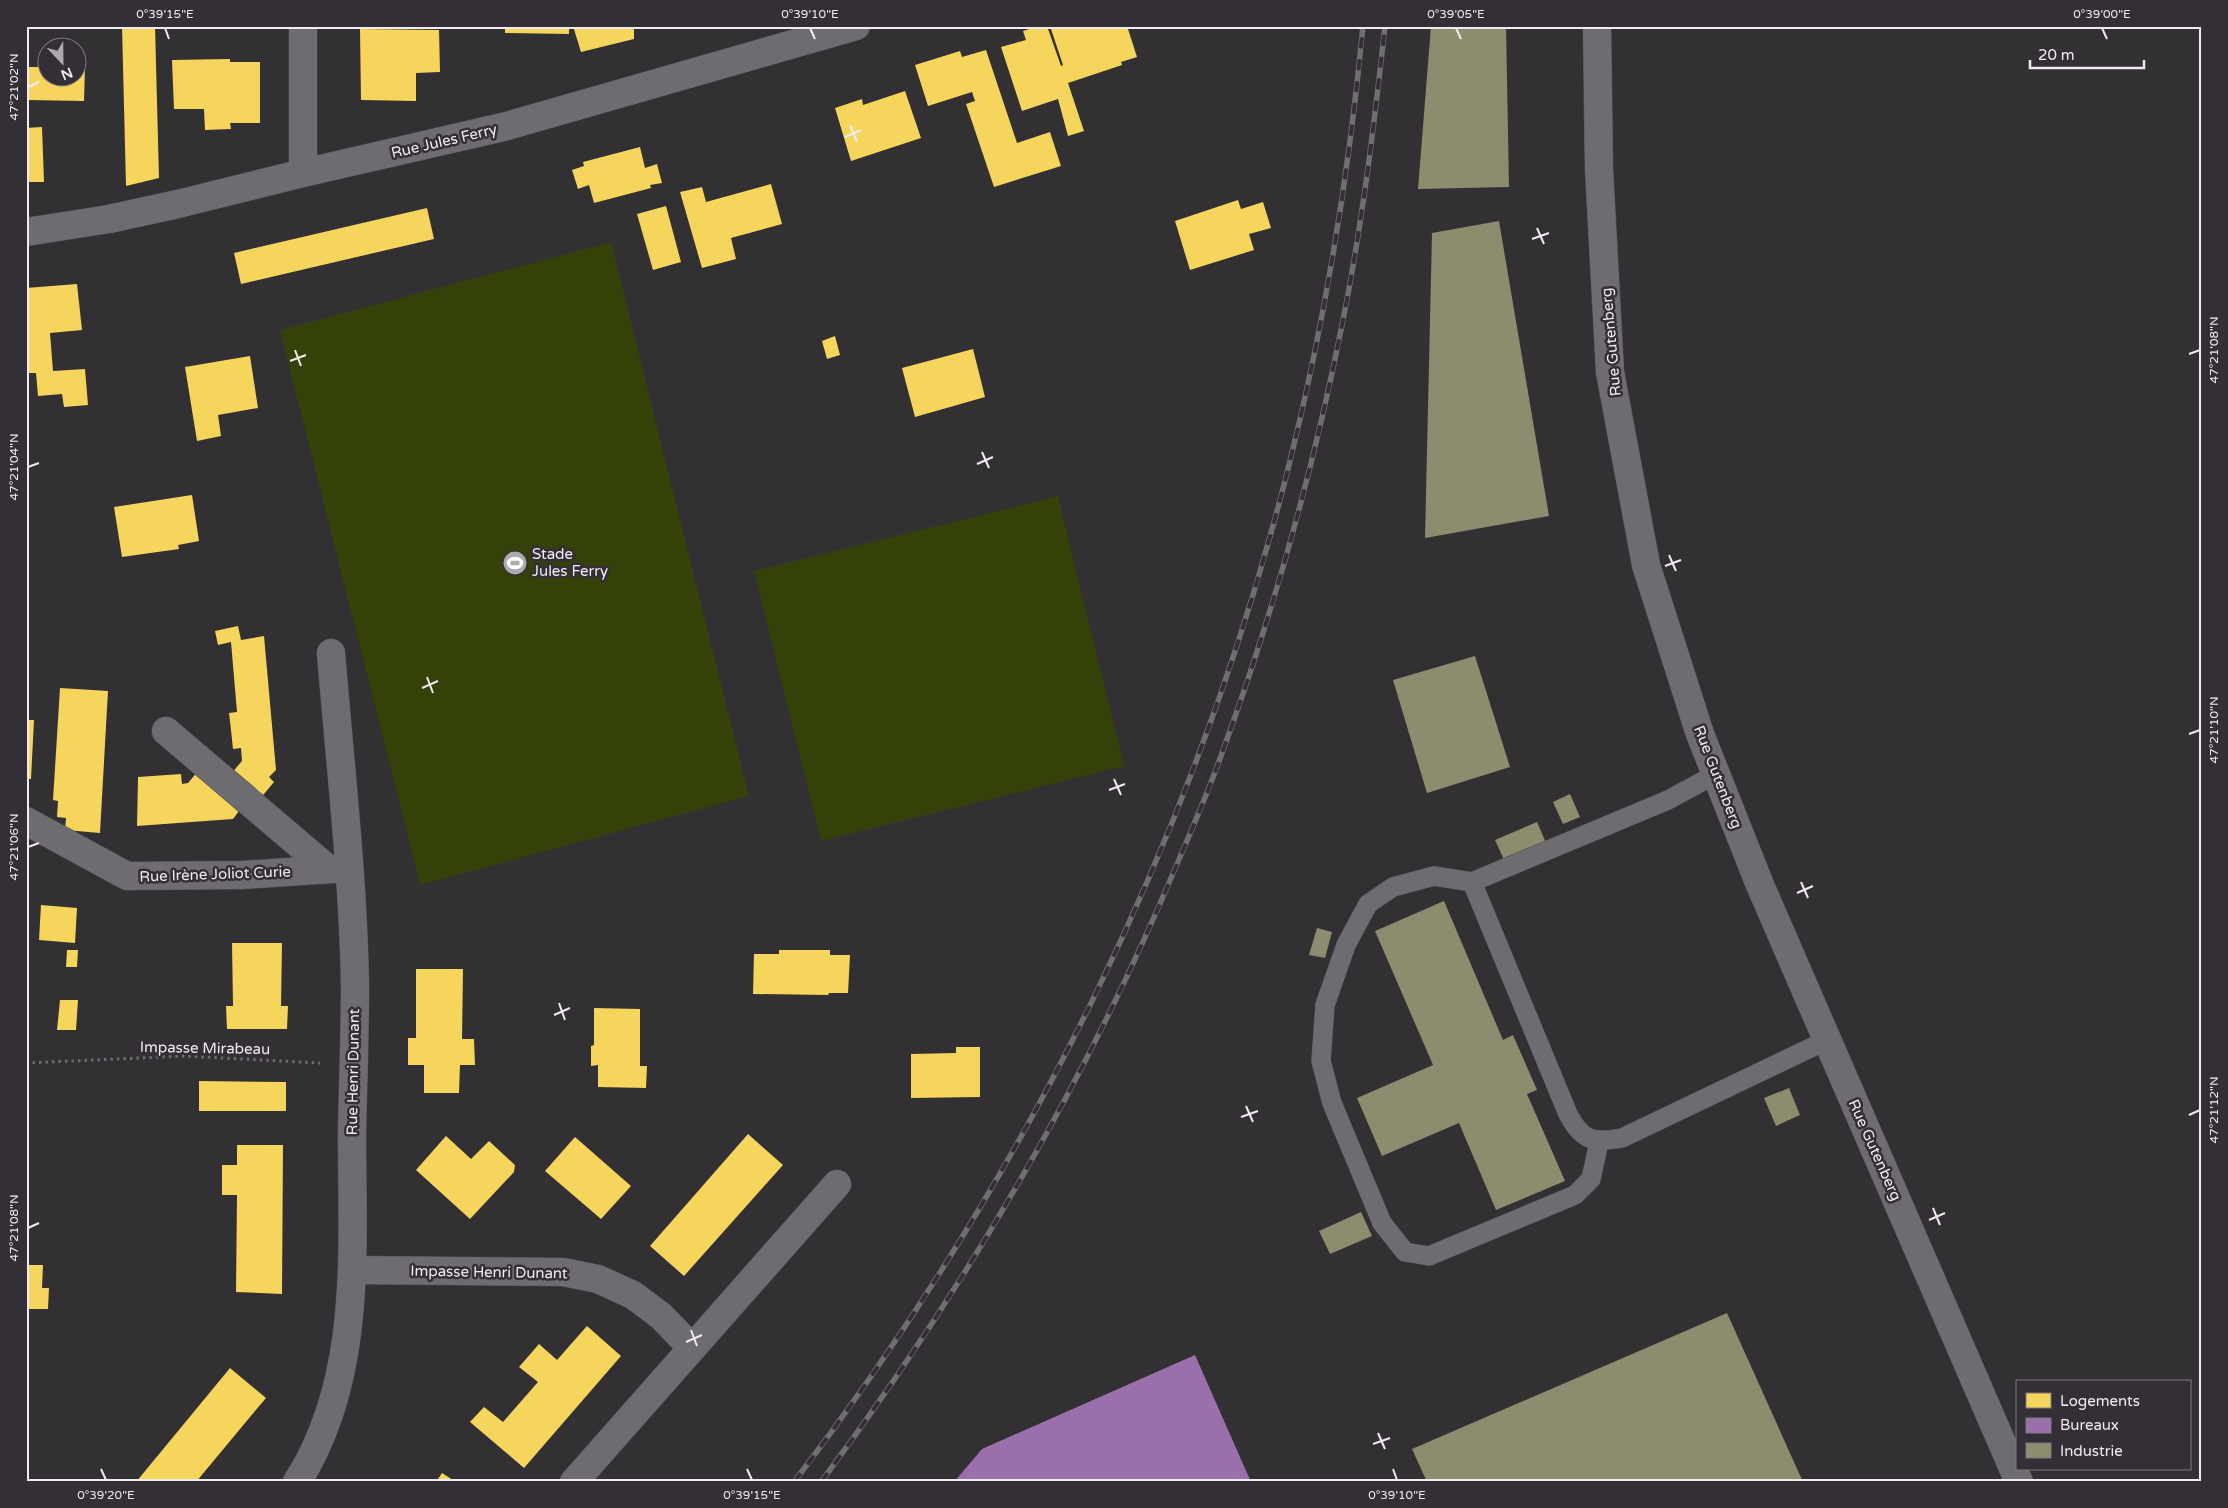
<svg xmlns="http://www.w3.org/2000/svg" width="2228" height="1508" font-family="'Varela Round',sans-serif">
<rect width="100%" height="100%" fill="#333034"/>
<g fill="#344108">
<path d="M611,242l138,554 -329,89 -140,-555z"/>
<path d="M1058,496l66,270 -303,75 -67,-270z"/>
</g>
<g fill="#f6d55c">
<path d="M122,26h33l4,152 -33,8z"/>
<path d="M505,26h64v8l-64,-1z"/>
<path d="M573,26h61v13l-53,13z"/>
<path d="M1039,26h8l14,40 2,-1 -13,-39h77l10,31 -16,5 1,3 -54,18 16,48 -16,5 -10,-37 -36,12 -21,-64 25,-7 -3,-9z"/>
<path d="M360,29l79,1 1,42 -24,1v28l-55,-1z"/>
<path d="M986,50l31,93 33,-11 11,34 -67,21 -28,-83 9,-3 -3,-9 -44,14 -13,-41 45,-14 2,6z"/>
<path d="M230,59v3h30v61h-30l1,6 -26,1 -1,-21h-30l-2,-49z"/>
<path d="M26,67h22v11h30v-11h7l-1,34 -58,-1z"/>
<path d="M905,91l16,47 -70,23 -16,-53 27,-9 1,6z"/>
<path d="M42,127l2,55h-18v-54z"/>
<path d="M640,147l5,21 12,-4 5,19 -12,2 1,3 -57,15 -5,-18 -11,4 -6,-19 12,-4 -1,-4z"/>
<path d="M771,184l11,40 -51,14 5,21 -34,9 -22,-76 22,-5 4,15z"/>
<path d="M1238,200l3,9 22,-7 8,26 -22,6 5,16 -64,20 -15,-49z"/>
<path d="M666,206l15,56 -28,8 -16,-56z"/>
<path d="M427,208l7,31 -193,45 -7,-31z"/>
<path d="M77,284l5,46 -32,3 3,38 32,-2 3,36 -24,2 -2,-13 -24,2 -2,-23h-10v-85z"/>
<path d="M835,336l5,19 -13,4 -5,-18z"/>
<path d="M973,349l12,48 -70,20 -13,-49z"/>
<path d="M250,356l8,52 -40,7 3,21 -24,5 -12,-74z"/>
<path d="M192,495l7,46 -21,4 1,4 -57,8 -8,-50z"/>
<path d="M238,626l3,14 23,-4 12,134 -7,7 5,5 -15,18 -29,-25 12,-14 -1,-13 -8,1 -2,-19 -2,-17 8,-1 -6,-70 -13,3 -3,-14z"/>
<path d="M60,688l48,3 -8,142 -35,-3 1,-12 -9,-1 1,-16 -5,-1z"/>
<path d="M26,720h8l-3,59h-5z"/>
<path d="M199,770l43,37 -9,12 -96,7 1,-49 43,-3 1,10 6,-1z"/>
<path d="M41,905l36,3 -2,35 -36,-3z"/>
<path d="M232,943h50l-1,63h7l-1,23h-60l-1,-23h7z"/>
<path d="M67,950h11l-1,17h-11z"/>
<path d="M779,950h51v5h20l-2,38h-19l-1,2 -75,-1 1,-40h25z"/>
<path d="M416,969h47l-1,70h12l1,26h-15l-1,28h-35v-28h-16v-27h8z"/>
<path d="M60,1000h18l-2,30h-19z"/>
<path d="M594,1008l46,1v57h7l-1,22 -48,-1v-22l-7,1v-20l3,-1z"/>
<path d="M956,1047h24v50l-69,1v-44l45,-1z"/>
<path d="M199,1081l87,1v29h-87z"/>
<path d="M748,1134l35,31 -99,111 -34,-30z"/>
<path d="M446,1136l25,23 18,-18 26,24 -1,7 -44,47 -54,-49z"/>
<path d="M575,1137l56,49 -30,33 -56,-48z"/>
<path d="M237,1145h46l-1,149 -46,-2 1,-97h-15v-30h15z"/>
<path d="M26,1265h17l-1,23h7l-1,21h-22z"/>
<path d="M587,1326l34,30 -97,112 -54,-46 14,-15 19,15 35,-40 -19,-15 20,-23 18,16z"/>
<path d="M230,1368l36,30 -11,13 -59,71h-60z"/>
<path d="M442,1473l14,9h-20z"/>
</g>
<path fill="#9970ab" d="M1195,1355l56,127h-297l28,-33z"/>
<g fill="#8c8c6e">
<path d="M1431,26h75l3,161 -91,2z"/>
<path d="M1499,221l50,295 -124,22 7,-305z"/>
<path d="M1475,656l35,111 -83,26 -34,-113z"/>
<path d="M1570,794l10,23 -17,7 -10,-22z"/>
<path d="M1537,822l10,23 -42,17 -10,-22z"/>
<path d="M1444,901l59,139 10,-5 24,55 -10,4 38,87 -69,29 -37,-87 -77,33 -25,-58 76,-33 -58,-134z"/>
<path d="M1317,928l15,4 -7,26 -16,-3z"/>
<path d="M1789,1088l11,27 -24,11 -12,-28z"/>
<path d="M1361,1212l11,24 -42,18 -11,-23z"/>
<path d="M1727,1313l76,169h-376l-15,-33z"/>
</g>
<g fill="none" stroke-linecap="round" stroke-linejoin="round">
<defs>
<g id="lane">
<path d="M1716,774l-48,26 -196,82 96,232c14,27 25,29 54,24l205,-98"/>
<path d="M1472,882l-38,-6 -41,11 -25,17 -22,41 -21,60 -4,56 11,42 50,120 23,29 24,4 146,-61 16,-16 8,-37"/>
</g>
<g id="street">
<path d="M1597,26l2,143 11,203 36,193 54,169 60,151 259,597"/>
<path d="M303,173v-147"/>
<path d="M26,232l83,-13 69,-15 125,-31 200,-46 353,-101"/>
<path d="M166,731l162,138"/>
<path d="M26,821l101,55 115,-1 107,-7"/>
<path d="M352,1270l211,2 35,7 35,16 28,21 31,32"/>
<path d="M297,1482c66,-103 55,-232 55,-349 1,-49 3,-98 3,-148 -2,-110 -15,-222 -24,-332"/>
<path d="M574,1482l263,-298"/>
</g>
</defs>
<use href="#lane" stroke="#524f52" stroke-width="20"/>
<use href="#street" stroke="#524f52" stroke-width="29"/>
<path stroke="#6e6c6f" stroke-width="3" stroke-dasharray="2.5 4" stroke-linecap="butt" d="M26,1063l158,-7 136,7"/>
<use href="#lane" stroke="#6e6c70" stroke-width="19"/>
<use href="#street" stroke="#6e6c70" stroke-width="28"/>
<defs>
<g id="rail">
<path d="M794,1482c230,-301 403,-649 495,-1017 36,-144 60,-291 74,-439"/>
<path d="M821,1482c143,-192 264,-398 356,-618 16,-37 32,-74 45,-111 51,-139 91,-282 120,-428 20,-99 32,-199 43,-299"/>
</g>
</defs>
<use href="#rail" stroke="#706e70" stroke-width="5.5"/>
<use href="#rail" stroke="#342e36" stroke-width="4" stroke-dasharray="11" stroke-linecap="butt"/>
</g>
<path fill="none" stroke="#efebf0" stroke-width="2" d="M165,28l4,11M810,28l5,11M1456,28l5,11M2102,28l5,11M28,87l11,-5M850,125l7,17M845,137l16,-7M1537,228l7,16M1532,239l17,-6M295,350l6,16M2189,354l11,-4M290,361l16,-6M982,452l7,16M977,464l16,-7M28,467l11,-4M1669,555l7,16M1665,566l16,-6M427,677l6,16M422,688l16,-7M2189,734l11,-4M1114,779l7,16M1109,790l16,-6M28,847l11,-4M1801,882l7,16M1797,893l16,-7M559,1003l6,17M554,1015l16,-7M1246,1106l7,16M2189,1115l11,-5M1241,1117l17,-6M1933,1208l7,17M1929,1220l16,-7M28,1228l11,-5M691,1330l6,16M686,1342l16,-7M1378,1433l7,16M1373,1444l17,-6M101,1469l5,11M747,1469l5,11M1393,1469l4,11"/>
<defs>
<symbol id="stadium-disc" viewBox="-11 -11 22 22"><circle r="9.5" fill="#adaaae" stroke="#342e36"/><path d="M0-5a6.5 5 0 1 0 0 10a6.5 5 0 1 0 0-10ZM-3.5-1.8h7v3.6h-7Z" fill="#fff"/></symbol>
</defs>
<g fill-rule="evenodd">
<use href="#stadium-disc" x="501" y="549" width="28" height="28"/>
</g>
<g text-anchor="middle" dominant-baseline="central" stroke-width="5" stroke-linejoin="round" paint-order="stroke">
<g font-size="15" fill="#efebf0" stroke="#342e36">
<text transform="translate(444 141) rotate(-13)">Rue Jules Ferry</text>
<text transform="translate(1611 342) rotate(-95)">Rue Gutenberg</text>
<text transform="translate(1718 777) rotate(69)">Rue Gutenberg</text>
<text transform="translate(215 874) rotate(-2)">Rue Irène Joliot Curie</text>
<text transform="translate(205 1048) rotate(1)">Impasse Mirabeau</text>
<text transform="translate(353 1072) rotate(-89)">Rue Henri Dunant</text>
<text transform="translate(1875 1150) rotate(66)">Rue Gutenberg</text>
<text transform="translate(489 1272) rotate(1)">Impasse Henri Dunant</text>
</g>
<g font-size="15" fill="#efebf0" stroke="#342e36" text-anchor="start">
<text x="532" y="554">Stade<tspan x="532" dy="17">Jules Ferry</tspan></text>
</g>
</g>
<rect width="2228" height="1508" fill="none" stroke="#342e36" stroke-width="55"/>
<rect x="2016" y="1380" width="175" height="90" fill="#342e36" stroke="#7f7a80"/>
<rect x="2026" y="1393" width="25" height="15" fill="#f6d55c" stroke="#7f7a80"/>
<text x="2060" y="1406" font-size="15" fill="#efebf0">Logements</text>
<rect x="2026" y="1418" width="25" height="15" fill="#9970ab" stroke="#7f7a80"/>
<text x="2060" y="1430" font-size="15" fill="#efebf0">Bureaux</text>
<rect x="2026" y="1443" width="25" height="15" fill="#8c8c6e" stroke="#7f7a80"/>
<text x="2060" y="1456" font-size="15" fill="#efebf0">Industrie</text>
<g transform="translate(62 62) rotate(158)"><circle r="24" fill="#342e36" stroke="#7f7a80"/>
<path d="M0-4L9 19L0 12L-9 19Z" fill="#adaaae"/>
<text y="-8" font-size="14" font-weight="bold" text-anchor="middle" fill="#efebf0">N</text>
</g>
<path d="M2030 60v8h114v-8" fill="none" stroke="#efebf0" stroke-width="2.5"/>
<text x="2038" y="60" font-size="15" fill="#efebf0" stroke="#342e36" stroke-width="4" paint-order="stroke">20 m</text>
<rect x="28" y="28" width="2172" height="1452" fill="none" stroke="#efebf0" stroke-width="2"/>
<g font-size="12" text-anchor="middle" fill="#efebf0">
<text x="165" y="18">0°39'15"E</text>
<text x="810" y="18">0°39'10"E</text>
<text x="1456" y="18">0°39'05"E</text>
<text x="2102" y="18">0°39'00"E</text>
<text transform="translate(14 87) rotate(-90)" y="4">47°21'02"N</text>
<text transform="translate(2214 350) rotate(-90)" y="4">47°21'08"N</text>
<text transform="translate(14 467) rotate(-90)" y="4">47°21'04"N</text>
<text transform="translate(2214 730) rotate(-90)" y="4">47°21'10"N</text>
<text transform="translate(14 847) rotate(-90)" y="4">47°21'06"N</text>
<text transform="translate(2214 1110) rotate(-90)" y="4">47°21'12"N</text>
<text transform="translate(14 1228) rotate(-90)" y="4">47°21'08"N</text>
<text x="106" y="1499">0°39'20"E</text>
<text x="752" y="1499">0°39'15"E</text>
<text x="1397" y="1499">0°39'10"E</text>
</g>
</svg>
